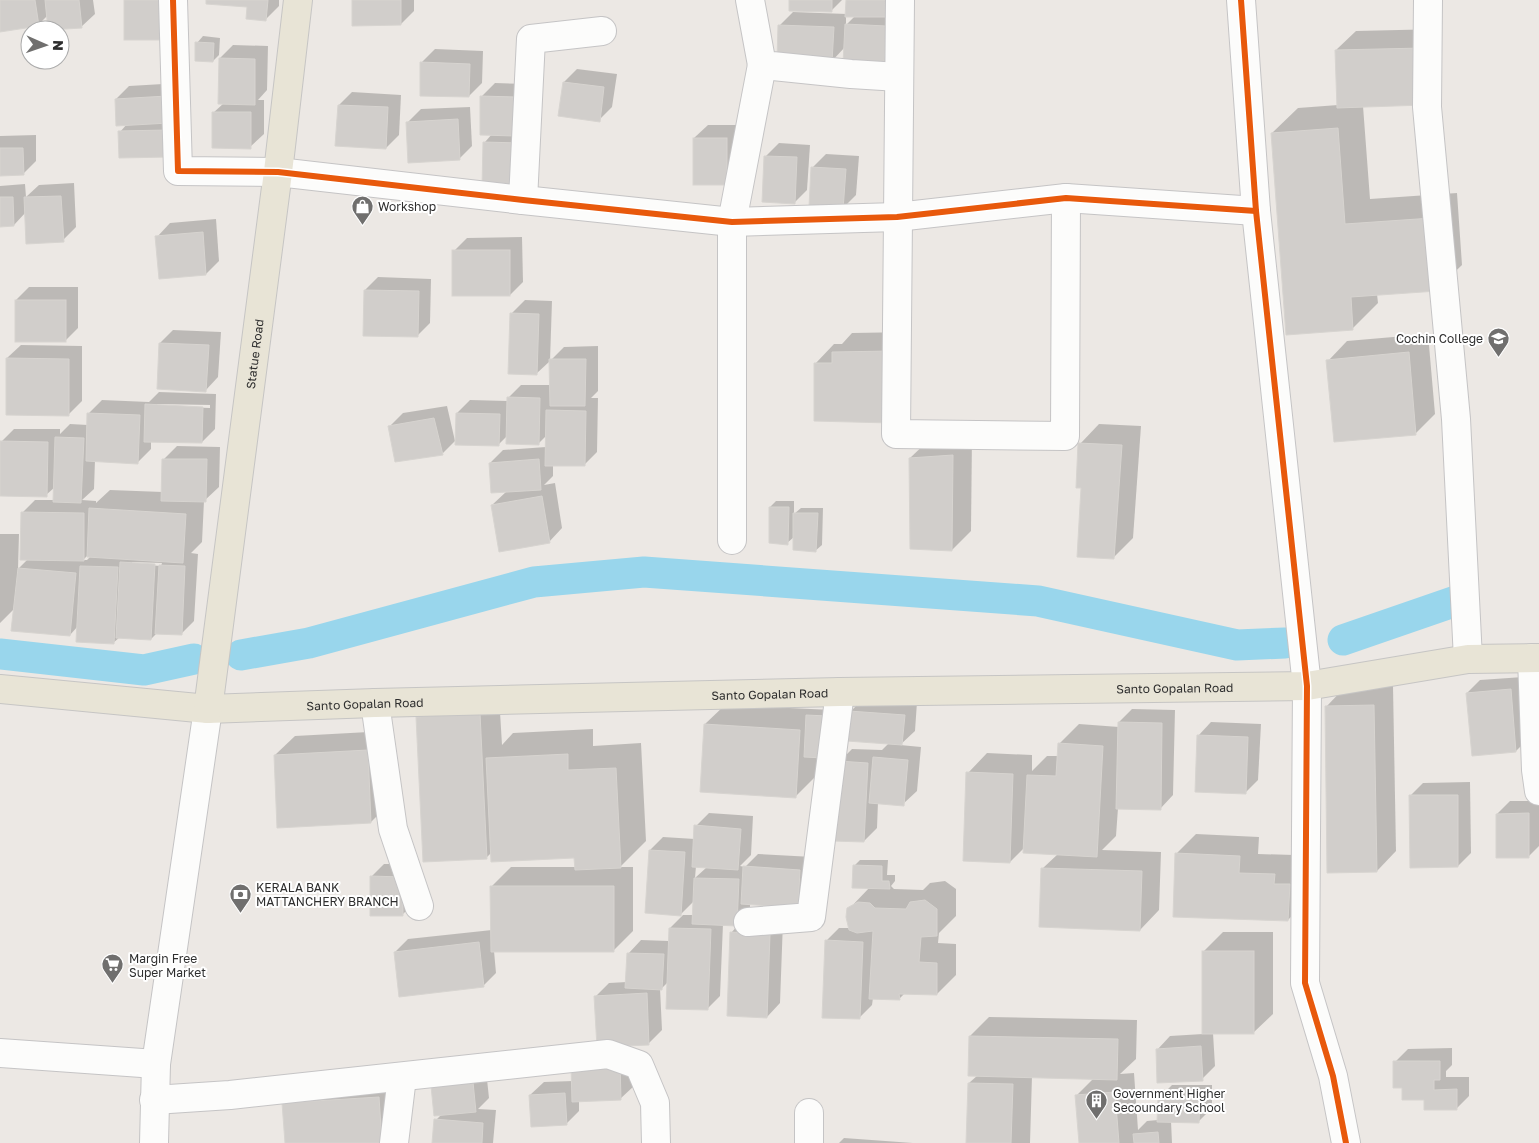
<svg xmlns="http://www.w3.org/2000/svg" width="1539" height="1143" font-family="'Golos Text',sans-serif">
<rect width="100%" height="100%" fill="#ece8e4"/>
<g fill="#0003" fill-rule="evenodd">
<path d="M0,0h93l2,14 -14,13 -33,-12 -10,10 -38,6z"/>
<path d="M207,0h72v6l-13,13 -18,-13z"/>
<path d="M353,0h61v11l-13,13z"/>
<path d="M790,0h52l-11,11z"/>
<path d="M847,0h54l-5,51 -13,13 -38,-17 -13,14 -52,-36 13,-13 54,2zM846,16h9l-9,9z"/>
<path d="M1441,29l1,55 -19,20 -60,2 7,93 87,-6 5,72 -26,25 -59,4 1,9 -26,26 -80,-196 26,-25 40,-3 -2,-55 20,-19z"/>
<path d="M203,36l17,2 -1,17 -6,6 -16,-18z"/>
<path d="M233,45l35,1 -1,44 -9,10h6v34l-14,13 -37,-34 11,-10 -4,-45z"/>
<path d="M435,49l48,2 -1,32 -13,13 -47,-34z"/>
<path d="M577,69l40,5 -5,33 -13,13 -35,-38z"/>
<path d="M180,83v60l-60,-11 7,-8 -11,-25 13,-13z"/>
<path d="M495,83l34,1 2,91 -46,-33 7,-8 -10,-38z"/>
<path d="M352,92l49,3 -2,40 -13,13 -47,-43z"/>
<path d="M470,107l2,39 -13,13 -51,-37 13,-13z"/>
<path d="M708,125h32l-14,59 -32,-46z"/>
<path d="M36,135v26l-13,13 -23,1v-39z"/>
<path d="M779,143l31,2 -3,45 -13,13 -28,-47z"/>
<path d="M826,154l33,2 -3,39 -13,13 -30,-41z"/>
<path d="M74,183l2,44 -13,13 -37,-28 -12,13h-14v-39l25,-2 1,13 13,-12z"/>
<path d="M216,219l3,42 -13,13 -49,-37 13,-14z"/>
<path d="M522,237l1,45 -13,13 -56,-44 13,-13z"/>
<path d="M378,277l53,2 -1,44 -13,13 -52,-46z"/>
<path d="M29,287h49v41l-13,13 -49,-41z"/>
<path d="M525,300l27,1 -2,60 -14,13 -24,-61z"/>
<path d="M173,330l48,2 -3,45 -13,14 -45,-48z"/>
<path d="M910,332v70l-95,-38 19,-20h8l10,-11z"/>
<path d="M1428,334l7,80 -19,19 -88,-72 19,-20z"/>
<path d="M21,345l61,1v55l-13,13 -62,-56z"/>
<path d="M598,346v45l-7,7h7l-1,54 -13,13 -31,-1v12l-9,9 11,-2 7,45 -13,14 -57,-37 15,-14 -17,-28 13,-13 43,-3 1,-12 -8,8 -32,-7 -9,9 -41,-32 13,-13 38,1v-3l13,-13h30v-25l13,-13z"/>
<path d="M159,392l57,2 -1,35 -13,13 -51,-1v8l-13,13 -43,-2 -1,29 -12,11 14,1v2l14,-13 53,2 1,-33 13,-13 43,1 -1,40 -15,14 -2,41 -11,11 7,1 -4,67 -13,13 -24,-1 -6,6 -31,-2 -7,6 -35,-17 -8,9 -55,-27 -15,15v-89h19l-1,35 10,-10 -6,-46 13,-13h19l1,-13 -9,8 -45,-53 13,-13h46v5l10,-10 18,1 1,-12 13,-13 47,2zM157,404l53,1v3l-53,-2zM87,556h4l-4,4h-4zM132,562l30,1 -1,3 -29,-2z"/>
<path d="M447,406l8,35 -13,13 -52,-28 13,-13z"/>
<path d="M1099,424l42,2 -8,112 -20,20 -31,-71 -2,-43z"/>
<path d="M972,436l-1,95 -19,19 -42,-92 20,-19z"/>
<path d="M776,501h18v13l7,-6h22l-1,37 -7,6 -21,-14 -7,6 -17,-36z"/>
<path d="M1523,677l6,61 -13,13 -49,-58 13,-13z"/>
<path d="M1393,686l3,165 -19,20 -51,-164 19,-20z"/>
<path d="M499,695l3,50 11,-12 80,-4v17l48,-3 5,98 -26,26h13v64l-20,20h-119l2,22 -13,13 -88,-34 13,-13 84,-9v-44l19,-19h65l-1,-10 -83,-5 -6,6 -69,-141 19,-19z"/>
<path d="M864,698l53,4 -2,29 -15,14 21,2 -4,44 -14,13 -25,-2 -1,26 -13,13 -25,-79 13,-13 30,1 7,-7 -38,-32z"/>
<path d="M725,705l108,5 -16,46 -2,21 -19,19 -91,-72z"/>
<path d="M1132,709l43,1 -2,85 -13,14 -42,-1 -2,28 -14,14 59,2 -2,58 -19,20 -97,-62 15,-14 -33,-7 -15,15 -42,-89 19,-20 45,2v16l15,-15h12v-12l20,-20 40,3v-5z"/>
<path d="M1211,722l50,2 -3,56 -13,13 -47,-57z"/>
<path d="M387,731l3,72 -19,19 -96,-67 20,-19z"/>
<path d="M1470,782l1,71 -13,13 -48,-70 13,-13z"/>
<path d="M1510,801h29v45l-10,10 -32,-42z"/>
<path d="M709,813l44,3 -2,39 -11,11 5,1 13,-13 55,3 -2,36 -14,13 -47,-3v8l33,10 -3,82 -13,14 -36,-84 8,-9h-16l-3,72 -13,13 -39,-27 -6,6h-2l2,42 -13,13 -53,-47 13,-13 18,-1 1,-28 13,-14 28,1 1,-13 13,-13h11v-14l-13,13 -31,-64 13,-13 32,2 1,-13zM696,866l11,1 -12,11z"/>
<path d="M1196,834l63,3 -1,17 36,1 13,45 -19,20 -112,-66z"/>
<path d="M860,860h28l-1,15h8v6l-4,5 3,3 29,1 7,-7 15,-2 11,8v27l-17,17 -1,10 18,1v31l-19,19 -32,-1 -6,6 -26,-1 -1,7 -13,13 -33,-77 13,-13h11l-1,-19 21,-22 -16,-21z"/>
<path d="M384,864h32l-1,38 -13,13 -31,-38z"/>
<path d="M1223,932h50v82l-20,19h-40l2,33 -13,13 -45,-29 13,-14 33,-2v-82z"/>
<path d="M989,1017l148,3 -1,39 -16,15 14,-1 4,57 9,-9 11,-1 1,-22 13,-13h40v23l-13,13h-28l1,22h-92l-4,-47 18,-18 -62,-2 -2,67h-63l2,-60 9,-8 -8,-39z"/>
<path d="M1452,1048v17l-6,6v6h23v19l-13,13 -31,-10 -21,-13 -9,-24 13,-13z"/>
<path d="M633,1049l1,37 -14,13 -41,1v11l-13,13 -36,-29 14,-13 29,-1z"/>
<path d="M486,1070l3,28 -11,11 18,1 -3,33h-60l3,-23z"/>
<path d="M398,1079l3,64h-115l-2,-40 19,-19z"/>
<path d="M844,1138l69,5h-74z"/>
</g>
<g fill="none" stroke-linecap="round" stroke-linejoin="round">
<g stroke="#99d6ec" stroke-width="31">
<path d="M1343,640l113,-39"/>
<path d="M0,654l144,16 50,-11"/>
<path d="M241,655l68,-12 225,-61 110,-10 394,29 199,44 48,-2"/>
</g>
</g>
<g fill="#d1cecb" stroke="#d7d4d0">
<path d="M0,0h35l4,26 -39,6z"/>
<path d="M45,0h34l3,28 -34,2z"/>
<rect x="124" y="0" width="42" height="40"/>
<path d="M206,0h62l-2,21 -20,-2 1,-12 -41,-3z"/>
<path d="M352,0h49v25l-49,1z"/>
<path d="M789,0h43v12l-43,-1z"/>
<path d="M846,0h43l-1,17h-43z"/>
<path d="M845,24l41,2 -2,40 -41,-2z"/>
<path d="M778,25l56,2 -2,35 -55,-2z"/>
<path d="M195,42l19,1 -1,19 -18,-1z"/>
<path d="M1422,48l1,57 -86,3 -2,-58z"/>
<path d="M219,58l36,1v46l-37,-1z"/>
<path d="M420,62l50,2 -1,33 -49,-1z"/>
<path d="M563,82l41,5 -4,35 -42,-6z"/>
<path d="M167,96l2,27 -53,3 -1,-27z"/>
<path d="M480,96l36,1 -1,39 -35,-1z"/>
<path d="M338,105l50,2 -2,42 -51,-3z"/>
<path d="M212,112h39v37l-39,-1z"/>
<path d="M458,119l2,41 -52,3 -2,-41z"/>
<path d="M1338,128l7,96 87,-6 5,73 -86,6 2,33 -67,5 -15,-202z"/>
<path d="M167,130l1,27 -49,1 -1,-27z"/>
<rect x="693" y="138" width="34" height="47"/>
<path d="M483,142l37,1 -2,46 -36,-1z"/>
<path d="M0,148h23l1,27 -24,1z"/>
<path d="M764,156l33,1 -2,47 -33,-2z"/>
<path d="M811,167l35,2 -3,41 -34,-3z"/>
<path d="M61,196l3,46 -38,2 -2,-47z"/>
<path d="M0,197h13l1,29 -14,1z"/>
<path d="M203,232l3,43 -47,4 -4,-43z"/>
<rect x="452" y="250" width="58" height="46"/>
<path d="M364,290l55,1 -1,46 -55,-1z"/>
<rect x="15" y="300" width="51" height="42"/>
<path d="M510,313l29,1 -2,61 -29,-1z"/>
<path d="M159,343l50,2 -3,47 -49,-3z"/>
<path d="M891,351v72l-77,-2v-58h18v-11z"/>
<path d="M1409,352l7,83 -82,7 -8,-82z"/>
<path d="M6,358l63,1v57l-63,-1z"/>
<path d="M549,359h37l-1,47h-35z"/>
<path d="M507,397l33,1 -1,47 -33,-1z"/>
<path d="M145,404l58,3 -1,36 -58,-1z"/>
<path d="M546,410l40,1 -1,55h-40z"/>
<path d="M87,413l53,2 -2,49 -52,-3z"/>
<path d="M456,413l44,1 -1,32 -44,-1z"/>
<path d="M434,418l9,37 -48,7 -7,-36z"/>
<path d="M55,437l29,1 -3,65 -28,-1z"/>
<path d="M0,441l48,1 -1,55 -47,-1z"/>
<path d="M1078,443l44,2 -8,114 -37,-2 4,-69h-5z"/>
<path d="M953,455l-1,96 -42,-2 -1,-91z"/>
<path d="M162,459h45l-1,43 -45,-1z"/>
<path d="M539,459l2,31 -50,3 -2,-30z"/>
<path d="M542,496l8,47 -51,9 -8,-47z"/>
<path d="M769,507h20l-1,38 -19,-2z"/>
<path d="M89,508l97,6 -3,49 -96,-6z"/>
<path d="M21,512l63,1v48l-64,-1z"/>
<path d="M793,513h25l-2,39 -23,-2z"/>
<path d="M120,562l35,2 -4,76 -35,-2z"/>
<path d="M159,565l26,1 -3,69 -27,-1z"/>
<path d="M80,566l38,1 -4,77 -38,-2z"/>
<path d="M18,568l58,5 -6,63 -59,-5z"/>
<path d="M1511,689l5,63 -44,4 -6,-63z"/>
<path d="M1374,705l3,167 -50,1 -2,-167z"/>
<path d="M849,711l56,4 -3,30 -55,-4z"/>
<path d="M480,713l7,146 -64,3 -7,-145z"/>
<path d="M806,715l21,1 -3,42 -20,-1z"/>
<path d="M1118,722l44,1 -1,87 -45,-1z"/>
<path d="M704,724l96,6 -4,68 -96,-6z"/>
<path d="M1197,735l51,2 -2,57 -51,-2z"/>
<path d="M1058,743l45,3 -6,111 -74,-4 4,-78 29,1z"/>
<path d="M368,750l3,73 -94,5 -3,-73z"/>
<path d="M568,754v16l48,-2 5,100 -46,2 -1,-12 -83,4 -5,-104z"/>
<path d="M873,757l35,3 -4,46 -35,-3z"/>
<path d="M838,761l30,2 -4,79 -31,-1z"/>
<path d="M966,772l47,2 -3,89 -47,-2z"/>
<path d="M1409,795h49v72l-48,1z"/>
<path d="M1529,813v45h-33v-44z"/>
<path d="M694,825l47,4 -3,41 -46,-3z"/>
<path d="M649,850l36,2 -4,64 -36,-3z"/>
<path d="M1175,853l65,3 -1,17 36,1 -1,10h16l-2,37 -115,-4z"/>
<path d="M853,865l29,1v15h7l1,8 -38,-1z"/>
<path d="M743,866l57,4 -2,38 -57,-4z"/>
<path d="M1041,868l101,3 -2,60 -101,-4z"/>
<path d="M370,876l33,1v39h-33z"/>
<path d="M694,878l45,1 -2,47 -45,-2z"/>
<path d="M490,886h124v66h-123z"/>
<path d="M925,900l12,9v27l-16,1 -2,25 18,1v32l-38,-1 1,6 -31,-1 4,-68 -16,2 -8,-3 -3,-13 1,-9 11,-6 12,1 5,5 31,1 4,-7z"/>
<path d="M669,928l42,1 -3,81 -42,-1z"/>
<path d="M730,932l40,2 -3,84 -40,-2z"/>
<path d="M825,940l38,2 -3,77 -38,-1z"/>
<path d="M479,942l5,45 -85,10 -5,-45z"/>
<rect x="1202" y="951" width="52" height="83"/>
<path d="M627,953l37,1 -2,36 -37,-2z"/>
<path d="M647,993l2,52 -52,2 -3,-51z"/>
<path d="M969,1036l149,3 -1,41 -149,-4z"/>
<path d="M1201,1046l2,35 -46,2 -1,-34z"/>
<path d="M1393,1061h47v19h-6v10l23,-1v21h-33v-10h-22v-12h-9z"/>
<path d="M620,1062l1,38 -49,2 -1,-39z"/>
<path d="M473,1082l3,30 -42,4 -3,-30z"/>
<path d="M968,1083l45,1 -2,59h-45z"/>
<path d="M1115,1092l4,51h-40l-4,-48z"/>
<path d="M565,1093l2,32 -36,2 -2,-32z"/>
<path d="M379,1097l3,46h-97l-3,-40z"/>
<path d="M1158,1097l42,1 -1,25 -42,-1z"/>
<path d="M434,1119l49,4 -1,20h-50z"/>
<path d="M1158,1132l1,11h-25l-1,-9z"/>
</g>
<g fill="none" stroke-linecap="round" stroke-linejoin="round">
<defs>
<g id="minor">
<path d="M173,0l5,171 100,1 245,28 209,22 165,-5 169,-19 190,13"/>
<path d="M750,0l12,65 89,9 48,3"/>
<path d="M900,0l-4,434 169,2 1,-238"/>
<path d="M1241,0l15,211 51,475 -2,297 28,93 13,67"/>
<path d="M1428,0l-1,107 29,312 12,240"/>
<path d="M523,200l8,-161 71,-8"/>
<path d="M732,540v-318l30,-157"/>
<path d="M1532,658l4,112 3,21"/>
<path d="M375,703l18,126 26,77"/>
<path d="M748,922l63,-5 29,-225"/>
<path d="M0,1053l156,11"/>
<path d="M154,1100l76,-5 378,-41 31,11 16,38 1,40"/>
<path d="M154,1143l2,-79 52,-355"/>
<path d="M394,1143l8,-66"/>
<path d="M809,1143v-30"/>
</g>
<g id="major">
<path id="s1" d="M0,689l208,20 167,-6 465,-11 467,-6 161,-27 71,-1"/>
<path id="s2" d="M208,709l70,-537 20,-172"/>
</g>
</defs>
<use href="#minor" stroke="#c5c4c5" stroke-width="30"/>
<use href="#major" stroke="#c6c5c4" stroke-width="30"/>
<use href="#minor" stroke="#fcfcfb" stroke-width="28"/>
<use href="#major" stroke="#e8e4d6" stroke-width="28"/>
<defs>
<g id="cycleway">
<path d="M173,0l5,171 100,1 245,28 209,22 165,-5 169,-19 190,13"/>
<path d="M1241,0l15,211 51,475 -2,297 28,93 13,67"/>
</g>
</defs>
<use href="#cycleway" stroke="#fff" stroke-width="9"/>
<use href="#cycleway" stroke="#e8590c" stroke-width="6"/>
</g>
<defs>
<symbol id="shop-pin" viewBox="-11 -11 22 30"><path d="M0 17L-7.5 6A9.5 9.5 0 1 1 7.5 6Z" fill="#706f6e" stroke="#fff"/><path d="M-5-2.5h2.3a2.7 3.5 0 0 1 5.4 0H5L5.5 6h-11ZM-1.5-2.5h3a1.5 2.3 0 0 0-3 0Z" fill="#fff"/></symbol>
<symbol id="university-pin" viewBox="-11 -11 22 30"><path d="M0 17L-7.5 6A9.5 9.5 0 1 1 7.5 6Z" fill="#706f6e" stroke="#fff"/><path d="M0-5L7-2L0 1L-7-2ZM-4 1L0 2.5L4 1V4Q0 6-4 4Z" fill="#fff"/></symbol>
<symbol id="bank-pin" viewBox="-11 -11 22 30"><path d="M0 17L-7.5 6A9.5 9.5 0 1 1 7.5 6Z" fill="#706f6e" stroke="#fff"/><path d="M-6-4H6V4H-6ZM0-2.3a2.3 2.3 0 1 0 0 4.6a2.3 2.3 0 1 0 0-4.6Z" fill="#fff"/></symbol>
<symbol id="supermarket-pin" viewBox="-11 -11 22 30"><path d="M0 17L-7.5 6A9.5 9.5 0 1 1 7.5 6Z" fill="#706f6e" stroke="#fff"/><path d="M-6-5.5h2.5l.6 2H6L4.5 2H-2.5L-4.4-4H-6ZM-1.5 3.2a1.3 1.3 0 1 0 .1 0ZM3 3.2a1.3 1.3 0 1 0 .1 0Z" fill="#fff"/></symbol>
<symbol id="building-pin" viewBox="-11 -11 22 30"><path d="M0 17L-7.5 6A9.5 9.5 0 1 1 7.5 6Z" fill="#706f6e" stroke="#fff"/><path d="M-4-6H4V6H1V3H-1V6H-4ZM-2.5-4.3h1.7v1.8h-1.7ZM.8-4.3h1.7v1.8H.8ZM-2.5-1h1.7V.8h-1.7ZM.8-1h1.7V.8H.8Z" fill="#fff"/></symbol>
</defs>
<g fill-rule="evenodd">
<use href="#shop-pin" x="350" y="194" width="25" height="34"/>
<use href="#university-pin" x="1486" y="326" width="25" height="34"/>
<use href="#bank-pin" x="228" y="882" width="25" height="34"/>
<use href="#supermarket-pin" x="100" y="952" width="25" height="34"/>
<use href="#building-pin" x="1084" y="1088" width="25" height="34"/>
</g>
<g text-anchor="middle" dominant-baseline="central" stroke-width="4" stroke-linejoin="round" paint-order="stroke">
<g font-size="12" fill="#2e2e2e" stroke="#fff" text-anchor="start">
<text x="378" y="206">Workshop</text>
<text x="1483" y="338" text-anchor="end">Cochin College</text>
<text x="256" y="887">KERALA BANK<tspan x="256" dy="14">MATTANCHERY BRANCH</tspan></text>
<text x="129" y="958">Margin Free<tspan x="129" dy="14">Super Market</tspan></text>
<text x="1113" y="1093">Government Higher<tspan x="1113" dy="14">Secoundary School</tspan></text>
</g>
<g font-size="12" fill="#2e2e2e" stroke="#fff">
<text stroke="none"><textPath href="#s2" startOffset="358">Statue Road</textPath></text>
<text stroke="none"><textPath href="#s1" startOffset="1176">Santo Gopalan Road</textPath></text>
<text stroke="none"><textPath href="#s1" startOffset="771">Santo Gopalan Road</textPath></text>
<text stroke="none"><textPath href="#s1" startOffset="366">Santo Gopalan Road</textPath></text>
</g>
</g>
<g transform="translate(45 45) rotate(92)"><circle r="24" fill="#ffffff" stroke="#ababab"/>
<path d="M0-4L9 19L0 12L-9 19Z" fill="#706f6e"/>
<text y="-8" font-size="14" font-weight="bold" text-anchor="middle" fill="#2e2e2e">N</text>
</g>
</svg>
